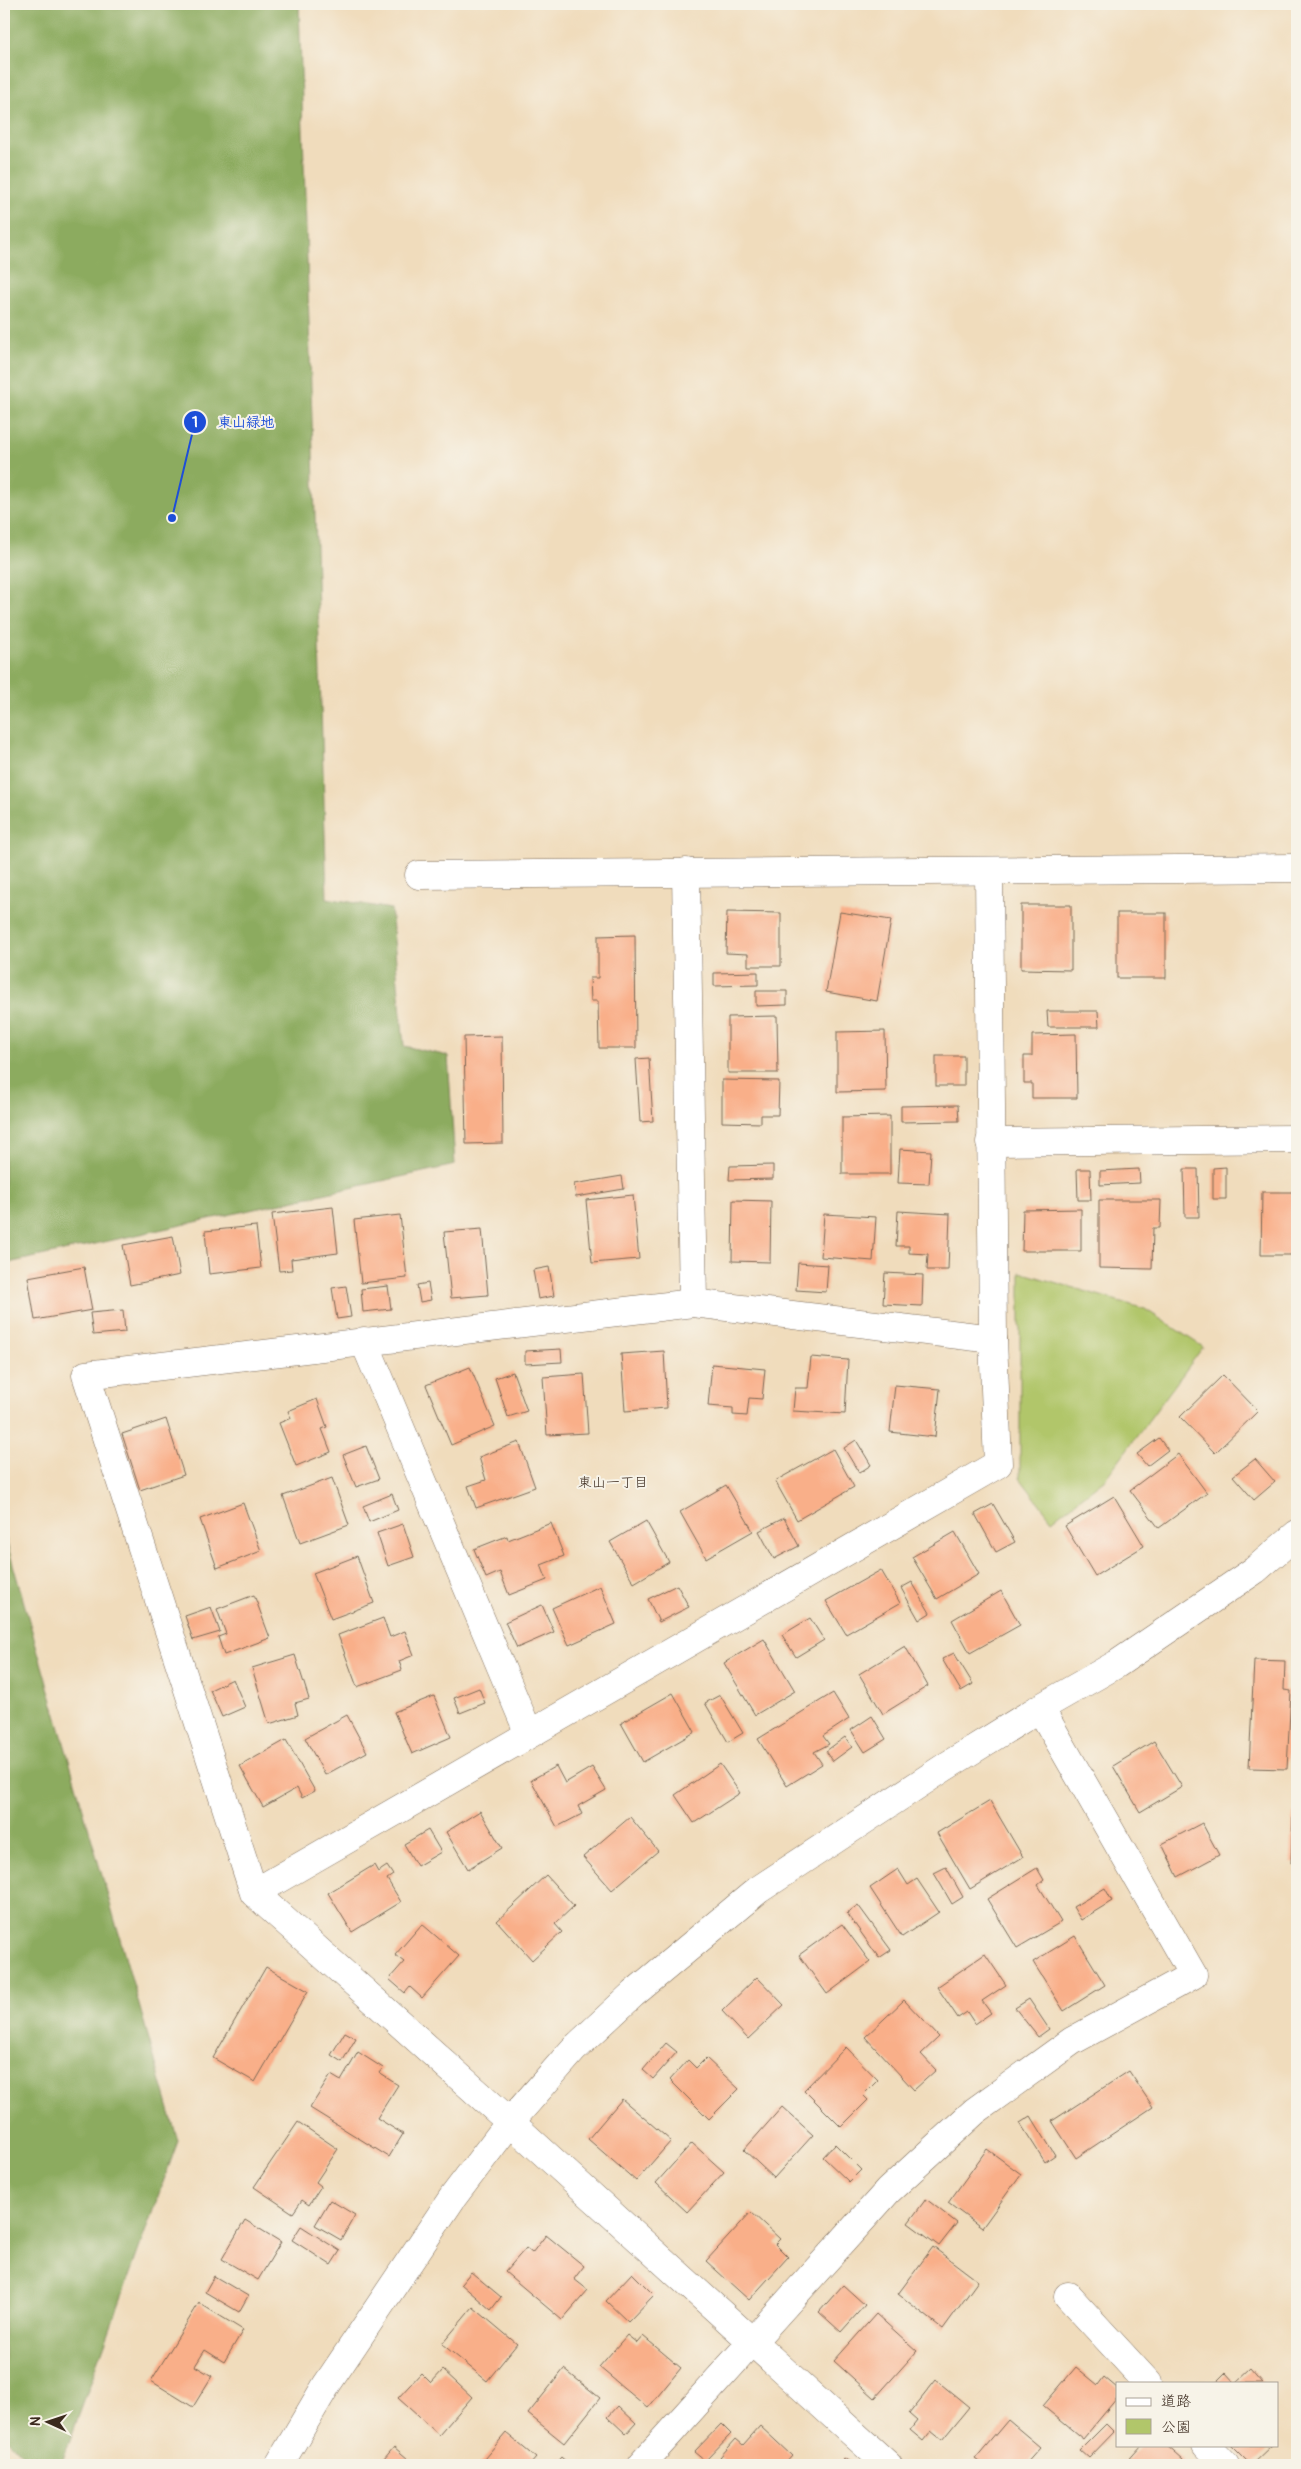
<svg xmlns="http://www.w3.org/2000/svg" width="1301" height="2469" font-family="Pangolin,'Klee One',sans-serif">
<rect width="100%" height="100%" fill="#f7f3e8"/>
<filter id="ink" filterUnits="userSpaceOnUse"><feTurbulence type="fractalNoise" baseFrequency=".02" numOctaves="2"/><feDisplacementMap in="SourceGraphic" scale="10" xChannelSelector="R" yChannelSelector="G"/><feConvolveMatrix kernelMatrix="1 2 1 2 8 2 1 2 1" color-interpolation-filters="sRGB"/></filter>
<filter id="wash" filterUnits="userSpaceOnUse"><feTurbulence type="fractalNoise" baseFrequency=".0096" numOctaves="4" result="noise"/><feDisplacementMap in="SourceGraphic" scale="20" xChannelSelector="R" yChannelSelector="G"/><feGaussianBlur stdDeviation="1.12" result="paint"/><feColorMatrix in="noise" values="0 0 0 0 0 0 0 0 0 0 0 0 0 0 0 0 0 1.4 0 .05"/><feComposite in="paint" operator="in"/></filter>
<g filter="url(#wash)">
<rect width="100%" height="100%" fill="#f0dcbc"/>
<path fill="#b1c66a" stroke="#767844" d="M1020,1272l125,37 58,38 -98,132 -53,41 -32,-42z"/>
<g fill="#8cab5e" stroke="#646a3e">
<path d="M4,4h295l28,894 64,11 13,137 44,10 7,109 -451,99z"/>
<path d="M4,1533l174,608 -117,324h-29l-28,-29z"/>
</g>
<g id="blocks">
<g fill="#f9af89">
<path d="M1021,905h50v65l-50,-1z"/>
<path d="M727,912l54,1v53h-33v-12l-22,-1z"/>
<path d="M840,912l51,8 -14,81 -51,-9z"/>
<rect x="1117" y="913" width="49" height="65"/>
<path d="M635,935l1,113h-37l-1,-47h-7l-1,-23h8v-42z"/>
<path d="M758,972v13l-44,1v-13z"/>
<path d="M756,991h31v14l-31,1z"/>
<path d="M1047,1011h51l1,16h-51z"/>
<path d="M777,1016l1,57h-50v-56z"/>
<path d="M885,1031l1,60 -49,1v-60z"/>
<path d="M1076,1034l1,64h-45v-15h-8v-27h8v-21z"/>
<path d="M502,1036l1,107 -37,1 -2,-107z"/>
<rect x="936" y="1056" width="28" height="30"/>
<path d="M649,1058l4,63 -13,1 -4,-63z"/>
<path d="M722,1080l57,1 -1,34h-17v8l-39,-1z"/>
<path d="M958,1105l1,16 -58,1v-16z"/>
<path d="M890,1116v58h-48v-57z"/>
<path d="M900,1149l31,2 -2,33 -31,-1z"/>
<path d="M773,1165v14l-44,1 1,-14z"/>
<path d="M1226,1167v32h-13v-31z"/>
<path d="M1077,1169h13l1,31h-13z"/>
<path d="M1139,1169l1,14 -40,2v-14z"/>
<path d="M1184,1169h14l1,48h-14z"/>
<path d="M622,1176l2,13 -48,8 -2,-13z"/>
<path d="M1262,1192h35v63h-36z"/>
<path d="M633,1195l6,64 -47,4 -6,-63z"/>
<path d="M733,1200l38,1 -1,61 -38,-1z"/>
<path d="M1099,1200h62l-1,28h-7l-1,41 -53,-1z"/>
<path d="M333,1207l5,46 -47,6 1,11 -13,1 -7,-57z"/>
<path d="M1081,1209v42h-59l1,-41z"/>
<path d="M898,1211l52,3 -2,56h-21l1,-16 -19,-1v-7h-13z"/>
<path d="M824,1214l52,3 -3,44 -52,-4z"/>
<path d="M400,1215l7,63 -46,5 -7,-63z"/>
<path d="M256,1226l5,42 -52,6 -4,-43z"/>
<path d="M482,1229l6,66 -37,3 -7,-66z"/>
<path d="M173,1236l7,39 -50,10 -7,-40z"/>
<path d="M798,1263l30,2 -2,27 -30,-2z"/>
<path d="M84,1267l8,43 -57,10 -7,-43z"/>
<path d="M549,1267l5,29 -16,3 -5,-29z"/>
<path d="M885,1273l38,2 -1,31 -39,-2z"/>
<path d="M428,1283l3,17 -11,2 -3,-17z"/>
<path d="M346,1286l5,31 -14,2 -5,-31z"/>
<path d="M388,1286l3,23 -28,3 -2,-23z"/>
<path d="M123,1310l2,22 -32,3 -3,-22z"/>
<path d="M561,1349l1,13 -37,2v-13z"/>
<path d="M664,1351l3,57 -42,3 -4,-57z"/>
<path d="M811,1357l37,3 -3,54 -52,-3 2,-23h13z"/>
<path d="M712,1364l53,5 -3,30 -13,-1 -2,18 -14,-1v-7l-25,-2z"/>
<path d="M470,1367l25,59 -44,19 -25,-60z"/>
<path d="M513,1372l14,39 -19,6 -13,-39z"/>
<path d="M584,1374l4,59 -41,2 -4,-58z"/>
<path d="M1223,1375l35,36 -43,42 -35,-36z"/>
<path d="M895,1385l45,4 -5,48 -45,-5z"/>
<path d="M317,1399l10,28 -5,2 9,23 -35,14 -17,-43 12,-5 -3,-7z"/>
<path d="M166,1419l18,56 -44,15 -18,-56z"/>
<path d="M1159,1438l9,12 -21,16 -10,-12z"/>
<path d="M856,1440l15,25 -12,8 -15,-25z"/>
<path d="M519,1442l16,45 -59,21 -8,-22 18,-6 -7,-23z"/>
<path d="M366,1446l13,33 -23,8 -13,-32z"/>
<path d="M833,1449l21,38 -57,33 -22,-39z"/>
<path d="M1178,1454l29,39 -48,35 -29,-38z"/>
<path d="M1255,1459l20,23 -21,18 -21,-24z"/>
<path d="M332,1478l17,47 -49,18 -17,-47z"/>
<path d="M726,1485l27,46 -47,27 -26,-46z"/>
<path d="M392,1494l6,16 -29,12 -6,-16z"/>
<path d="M1114,1496l30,50 -49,30 -30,-50z"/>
<path d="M243,1503l18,48 -44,17 -17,-49z"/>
<path d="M993,1504l22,38 -19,10 -21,-38z"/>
<path d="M784,1518l15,28 -25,13 -15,-28z"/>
<path d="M646,1521l23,41 -35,21 -24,-41z"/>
<path d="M551,1523l13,33 -23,9 6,15 -38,15 -9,-23 -14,6 -12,-29 33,-13 1,4z"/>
<path d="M403,1524l11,33 -26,9 -11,-33z"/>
<path d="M955,1532l24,42 -42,25 -25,-42z"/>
<path d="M357,1556l17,47 -43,16 -18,-46z"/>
<path d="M881,1570l19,33 -54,31 -20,-33z"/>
<path d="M912,1582l18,31 -11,7 -18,-32z"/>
<path d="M677,1585l12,22 -30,15 -11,-23z"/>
<path d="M600,1586l16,38 -47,21 -17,-37z"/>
<path d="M1001,1591l19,34 -50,28 -18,-33z"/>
<path d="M254,1595l16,43 -46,17 -6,-18 8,-3 -9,-25z"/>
<path d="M542,1605l12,27 -37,16 -12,-26z"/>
<path d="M211,1607l9,25 -27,8 -8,-24z"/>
<path d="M383,1618l7,19 15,-6 9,24 -15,6 3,9 -45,17 -19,-52z"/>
<path d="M810,1618l14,22 -28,17 -14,-22z"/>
<path d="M764,1639l31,52 -40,24 -31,-52z"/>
<path d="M905,1646l23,40 -45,28 -24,-40z"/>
<path d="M954,1653l19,31 -12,7 -19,-32z"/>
<path d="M295,1655l14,44 -14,4 3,12 -29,9 -17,-56z"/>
<path d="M1254,1660l31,1 -1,29 7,1 -4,78 -38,-1z"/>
<path d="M233,1679l12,28 -23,10 -12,-27z"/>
<path d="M479,1688l6,15 -25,10 -6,-15z"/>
<path d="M673,1693l22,39 -52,30 -22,-39z"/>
<path d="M833,1693l16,26 -26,17 6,8 -15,8 8,12 -35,22 -29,-47z"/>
<path d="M720,1695l23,38 -15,9 -23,-39z"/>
<path d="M434,1696l17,41 -39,17 -18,-42z"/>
<path d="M347,1715l20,37 -42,23 -20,-37z"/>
<path d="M872,1716l14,23 -21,13 -14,-22z"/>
<path d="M845,1737l7,10 -19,14 -7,-10z"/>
<path d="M286,1740l29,51 -13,7 -5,-10 -34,19 -23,-41z"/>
<path d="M1154,1741l28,46 -42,25 -27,-46z"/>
<path d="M720,1764l20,29 -46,30 -19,-28z"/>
<path d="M556,1766l9,17 27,-16 14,23 -28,16 4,8 -25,13 -26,-47z"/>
<path d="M990,1801l33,56 -53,32 -33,-56z"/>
<path d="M480,1811l22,37 -34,21 -22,-37z"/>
<path d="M1293,1814h4v49h-6z"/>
<path d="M630,1817l28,34 -46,39 -29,-33z"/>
<path d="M1202,1823l17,32 -41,22 -16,-33z"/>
<path d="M428,1830l13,22 -24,14 -13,-22z"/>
<path d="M374,1865l4,7 9,-6 6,9 -6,4 14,23 -49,30 -24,-39z"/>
<path d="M946,1867l17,30 -11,7 -18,-31z"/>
<path d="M1037,1868l7,12 -6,5 23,37 -44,26 -30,-49z"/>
<path d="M898,1869l10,16 9,-6 22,33 -37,25 -32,-49z"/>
<path d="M546,1875l28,31 -19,18 7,8 -30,28 -35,-39z"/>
<path d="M1105,1888l7,13 -31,19 -8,-13z"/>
<path d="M858,1905l33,45 -12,8 -32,-45z"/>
<path d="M422,1924l37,32 -37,42 -12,-11 -5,6 -16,-14 15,-17 -9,-7z"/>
<path d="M842,1924l28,38 -43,32 -28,-39z"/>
<path d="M1075,1936l30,49 -41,26 -31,-49z"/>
<path d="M985,1954l21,31 -24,16 9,12 -16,11 -8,-12 -9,6 -21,-31z"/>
<path d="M266,1967l42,24 -53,91 -42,-24z"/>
<path d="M757,1977l27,28 -36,34 -26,-28z"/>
<path d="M1029,1999l20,30 -11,8 -23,-29z"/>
<path d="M904,2000l35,37 -18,17 15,16 -22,20 -49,-53z"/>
<path d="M345,2032l11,6 -14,24 -11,-7z"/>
<path d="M666,2043l11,9 -24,27 -10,-9z"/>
<path d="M846,2047l32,33 -15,15 5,5 -27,27 -37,-37z"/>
<path d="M358,2052l25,16 -4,5 19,12 -21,33 26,16 -14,23 -79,-49 21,-33 10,6z"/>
<path d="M706,2058l33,31 -30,30 -39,-39 18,-20 8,8z"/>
<path d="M1129,2071l24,36 -77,51 -24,-37z"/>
<path d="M622,2099l49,42 -35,40 -48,-42z"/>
<path d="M782,2107l31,28 -39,43 -30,-28z"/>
<path d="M1031,2116l24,39 -10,7 -25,-39z"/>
<path d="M298,2122l40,27 -22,33 5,4 -12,19 -7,-5 -9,13 -39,-26z"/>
<path d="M692,2143l32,29 -37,40 -31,-29z"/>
<path d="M835,2144l26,26 -12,12 -26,-25z"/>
<path d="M987,2149l34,25 -39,54 -34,-25z"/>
<path d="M926,2199l31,24 -18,23 -31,-23z"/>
<path d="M330,2200l25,15 -14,25 -26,-15z"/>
<path d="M751,2212l29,27 -5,5 13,13 -39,43 -43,-39z"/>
<path d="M245,2220l36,22 -23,38 -36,-21z"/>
<path d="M301,2226l39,25 -9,14 -39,-25z"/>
<path d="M546,2235l38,31 -10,13 14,11 -26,30 -57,-48 21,-24 6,5z"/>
<path d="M933,2247l45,34 -35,48 -45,-35z"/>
<path d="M471,2272l30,25 -10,13 -30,-26z"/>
<path d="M632,2273l22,22 -26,27 -22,-21z"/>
<path d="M214,2276l34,20 -9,16 -34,-20z"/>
<path d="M843,2285l22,20 -24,27 -22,-20z"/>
<path d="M199,2303l44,27 -19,32 -19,-12 -10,16 17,10 -19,31 -42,-26z"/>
<path d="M473,2307l44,37 -30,37 -45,-37z"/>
<path d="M876,2314l41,37 -42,47 -41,-37z"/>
<path d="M627,2335l10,8 6,-7 38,32 -33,40 -49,-41z"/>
<path d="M1076,2367l22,18 6,-8 13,11v10l-34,41 -40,-33z"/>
<path d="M564,2369l36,29 -36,45 -36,-29z"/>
<path d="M1251,2369l12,14h-27z"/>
<path d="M443,2370l29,27 -33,38 -41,-37 23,-25 10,10z"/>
<path d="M1226,2373l9,10h-19z"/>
<path d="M936,2380l33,27 -27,33 -11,-9 -8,10 -13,-11 7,-9 -8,-7z"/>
<path d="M618,2406l18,17 -10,11 -18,-17z"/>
<path d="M1008,2420l32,27 -16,18h-41l-8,-6z"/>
<path d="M721,2424l10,10 -26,27 -11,-9z"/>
<path d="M1106,2424l8,8 -25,26 -9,-8z"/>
<path d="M760,2426l32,30 -8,9h-55l-9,-8 16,-18 7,6z"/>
<path d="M506,2433l30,25 -6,7h-51z"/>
<path d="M1142,2445h24l17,15 -5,5h-54z"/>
<path d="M1231,2445h41l-21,20z"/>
<path d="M394,2447l21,18h-36z"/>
<path d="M561,2457l9,8h-16z"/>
<path d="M844,2458l10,7h-16z"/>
</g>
</g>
</g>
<g filter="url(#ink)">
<use href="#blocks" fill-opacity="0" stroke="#7a6855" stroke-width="1"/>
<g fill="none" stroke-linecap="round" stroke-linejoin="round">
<defs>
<g id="minor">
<path d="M686,872l7,431"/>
<path d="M989,872l4,467"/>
<path d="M419,875l878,-7"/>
<path d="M990,1142l307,-3"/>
<path d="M364,1341l165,393"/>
<path d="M254,1893l744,-429 -5,-125 -300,-36 -607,72 168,518 256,229 378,343"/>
<path d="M1068,2296l80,87"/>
<path d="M1206,2445l19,20"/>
<path d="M279,2465l48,-81 126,-187 57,-75 63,-72 60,-56 125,-104 187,-123 95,-59 77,-44 138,-94 42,-36"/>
<path d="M641,2465l247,-274 87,-80 97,-70 121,-66 -153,-267"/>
</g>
</defs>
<use href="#minor" stroke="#7a6855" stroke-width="29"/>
<use href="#minor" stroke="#fff" stroke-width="28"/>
</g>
</g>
<g text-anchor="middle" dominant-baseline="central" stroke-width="4" stroke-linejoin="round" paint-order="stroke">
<g font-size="14" fill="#3b2a1e" stroke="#f7f3e8">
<text x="613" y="1482">東山一丁目</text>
</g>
</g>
<path fill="none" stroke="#1d4ed8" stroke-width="2" d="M172 518L195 422"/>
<g fill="#1d4ed8" stroke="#f7f3e8" stroke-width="2">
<circle cx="172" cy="518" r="5"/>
<circle cx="195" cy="422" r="12"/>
</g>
<g font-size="15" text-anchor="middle" font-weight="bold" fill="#fff">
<text x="195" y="427">1</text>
</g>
<g font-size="14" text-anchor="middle" font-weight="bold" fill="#1d4ed8" stroke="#f7f3e8" stroke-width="4" stroke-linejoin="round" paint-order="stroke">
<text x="246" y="427">東山緑地</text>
</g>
<rect width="1301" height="2469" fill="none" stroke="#f7f3e8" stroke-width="20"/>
<rect x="1116" y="2382" width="162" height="65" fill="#f7f3e8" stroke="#aca397"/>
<rect x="1126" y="2398" width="25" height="8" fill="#ffffff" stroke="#aca397"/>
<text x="1161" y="2406" font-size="15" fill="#3b2a1e">道路</text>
<rect x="1126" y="2419" width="25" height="15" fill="#b1c66a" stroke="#aca397"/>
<text x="1161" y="2432" font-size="15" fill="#3b2a1e">公園</text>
<g transform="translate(48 2422) rotate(273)" stroke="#f7f3e8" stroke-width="4" paint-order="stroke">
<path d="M0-4L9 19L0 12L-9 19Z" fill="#3b2a1e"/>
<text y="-8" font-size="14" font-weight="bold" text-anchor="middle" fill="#3b2a1e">N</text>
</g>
</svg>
